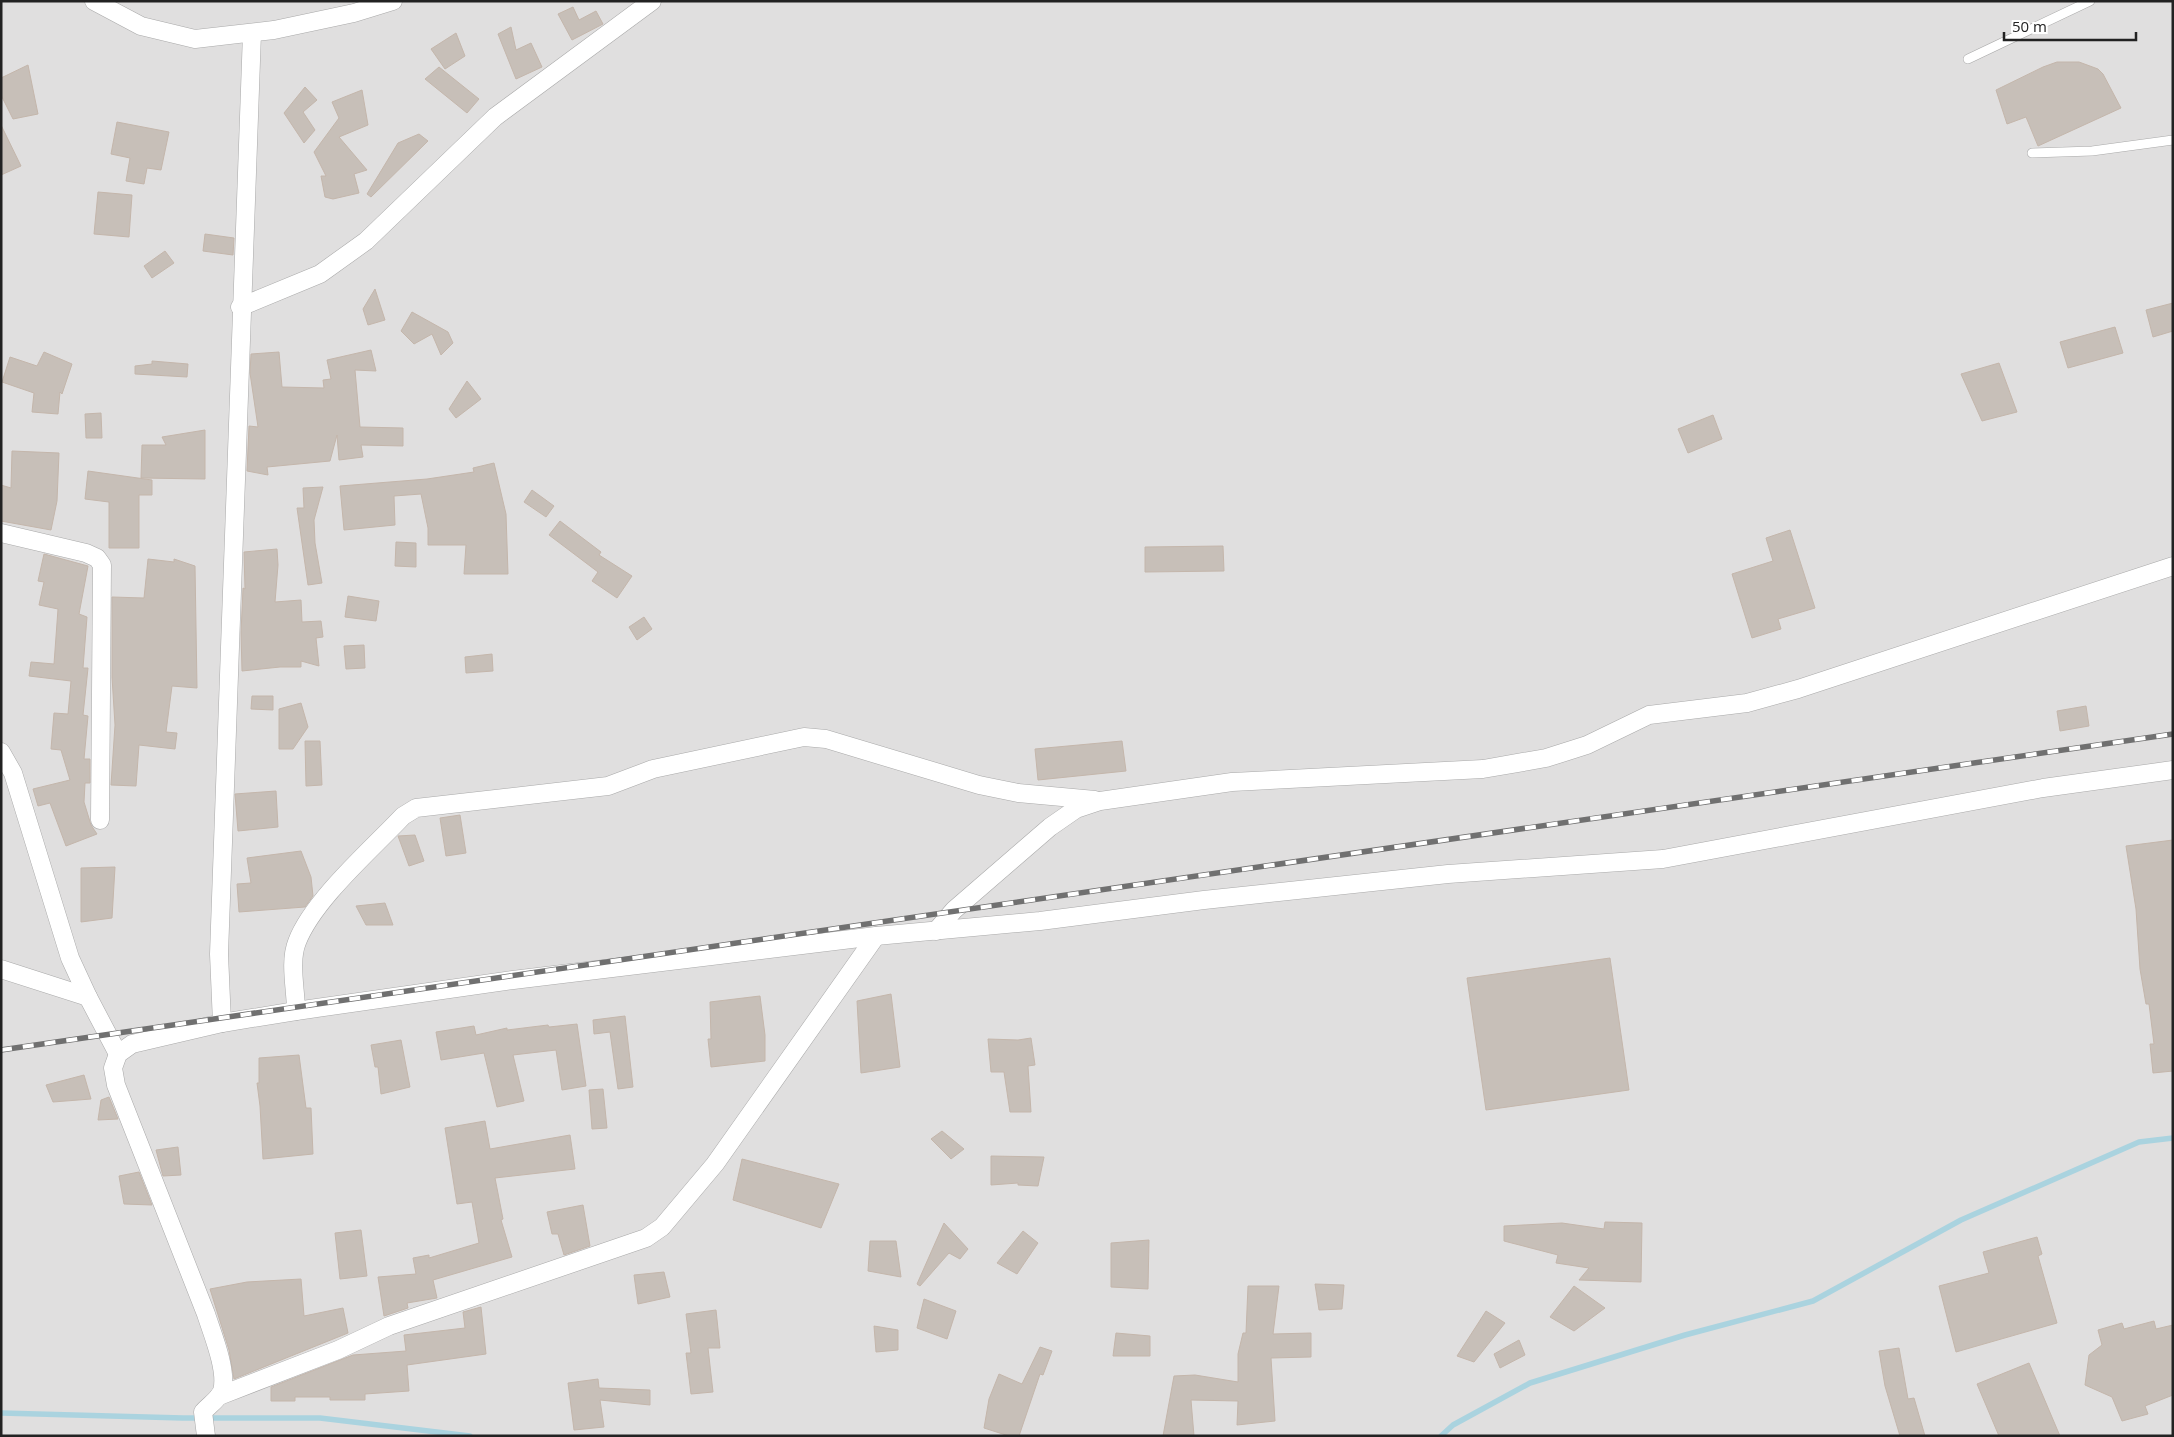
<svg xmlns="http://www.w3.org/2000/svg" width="2174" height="1437" font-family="'Open Sans',sans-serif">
<rect width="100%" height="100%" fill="#f2efe9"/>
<rect fill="#e0dfdf" x="1" y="1" width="2172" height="1435"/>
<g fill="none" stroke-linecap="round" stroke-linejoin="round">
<g stroke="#aad3df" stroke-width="5.5">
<path d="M1,1413l182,5h137l150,18"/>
<path d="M1441,1436l12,-11 77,-42 155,-48 128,-34 148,-81 178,-78 34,-4"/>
</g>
</g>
<g fill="#c7bfb8" stroke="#c4b6ab">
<path d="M573,7l6,13 17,-9 7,13 -31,16 -14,-26z"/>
<path d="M511,27l5,23 15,-7 11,24 -26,12 -18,-45z"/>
<path d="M456,33l9,23 -20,13 -14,-20z"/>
<path d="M2057,62h22l19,7 5,5 18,34 -83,38 -12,-29 -19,7 -11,-34 47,-23z"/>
<path d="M28,65l10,49 -25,5 -12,-24v-17z"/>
<path d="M439,67l40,32 -12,14 -42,-34z"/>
<path d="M305,87l12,13 -14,12 12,18 -11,13 -20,-30z"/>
<path d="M362,90l6,35 -29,12 28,33 -13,4 5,19 -26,6 -8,-2 -4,-21h5l-12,-24 25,-34 -7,-16z"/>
<path d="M117,122l52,10 -8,38 -14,-2 -3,16 -18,-3 4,-23 -19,-4z"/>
<path d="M1,125l20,41 -20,9z"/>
<path d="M419,134l9,7 -57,56 -4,-3 31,-51z"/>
<path d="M98,192l34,3 -3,42 -35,-3z"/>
<path d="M205,234l29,4 -1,17 -30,-4z"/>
<path d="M165,251l9,12 -22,15 -8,-12z"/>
<path d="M375,289l10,31 -17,5 -5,-16z"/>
<path d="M2173,303v28l-20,6 -7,-27z"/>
<path d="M412,312l36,20 5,11 -12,12 -9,-21 -18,10 -13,-13z"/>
<path d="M2115,327l8,26 -55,15 -8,-26z"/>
<path d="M371,350l5,21 -21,-1 5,57 43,1v18l-42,-1 2,12 -24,3 -2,-25 -7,26 -63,6 1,8 -21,-4 2,-45 9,1 -8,-54 1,-19 28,-2 3,35 42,1 -1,-8 8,-1 -4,-19z"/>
<path d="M44,352l28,12 -10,30 -2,-2 -2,22 -26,-2 2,-19 -32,-11 8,-25 27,9z"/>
<path d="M152,361l36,3 -1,13 -52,-3v-8l17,-2z"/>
<path d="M1999,363l18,49 -35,9 -21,-47z"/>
<path d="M467,381l14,18 -25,19 -7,-9z"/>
<path d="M101,413l1,25h-16l-1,-24z"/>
<path d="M1713,415l9,24 -34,14 -10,-24z"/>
<path d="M205,430v49l-64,-1 1,-33h24l-4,-8z"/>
<path d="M12,451l47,2 -2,48 -6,29 -50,-9v-36l10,3z"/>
<path d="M494,463l12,51 2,60h-44l2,-29h-38v-17l-7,-34 -27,2 1,29 -51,5 -4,-44 87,-7 47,-7 -1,-4z"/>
<path d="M88,471l64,9v15h-13v53h-30v-46l-24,-3z"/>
<path d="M323,487l-9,33 1,23 7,40 -14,2 -11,-77h7l-1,-20z"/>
<path d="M532,490l22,16 -8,11 -22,-15z"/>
<path d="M560,521l41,31 -2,3 33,21 -15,22 -25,-17 6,-9 -49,-37z"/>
<path d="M1790,530l25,78 -37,11 3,10 -29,9 -20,-64 41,-13 -7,-23z"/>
<path d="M396,542l20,1v24l-21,-1z"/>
<path d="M1223,546l1,25 -79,1v-25z"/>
<path d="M277,549l1,16 -3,37 26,-2 1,22 19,-1 2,16 -7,1 3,28 -18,-5v6h-21l-38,4 -1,-38 2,-45 2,1 -1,-37z"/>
<path d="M44,554l44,12 -9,48 8,3 -4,51h5l-5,47 5,1 -4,43h6v24h-5l-1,19 7,23 6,9 -31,12 -16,-43 -12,3 -5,-17 37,-9 -9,-30 -10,-1 3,-36 14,1 3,-33 -42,-5 2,-14 23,2 4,-55 -19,-4 5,-23 -6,-1z"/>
<path d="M148,559l26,3v-3l21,7 2,122 -25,-2 -6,46 11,1 -2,16 -36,-4 -3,41 -25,-1 4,-60 -3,-48v-80l32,1z"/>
<path d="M348,596l31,5 -3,20 -31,-4z"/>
<path d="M644,617l8,12 -15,11 -8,-13z"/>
<path d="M364,645l1,23 -19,1 -2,-23z"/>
<path d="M492,654l1,17 -27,2 -1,-16z"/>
<path d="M252,696h21v14l-22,-1z"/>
<path d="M301,703l7,24 -15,22h-14v-40z"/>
<path d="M2086,706l3,20 -29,5 -3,-20z"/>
<path d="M305,741h15l2,44 -16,1z"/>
<path d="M1122,741l4,30 -88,9 -3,-31z"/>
<path d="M276,791l2,36 -40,4 -3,-37z"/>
<path d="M460,815l6,38 -20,3 -6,-38z"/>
<path d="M415,835l9,26 -15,5 -11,-30z"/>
<path d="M2173,840v231l-20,2 -3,-29h4l-5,-40h-3l-6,-35 -4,-60 -10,-63z"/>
<path d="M301,851l10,26 2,19 -8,11 -66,5 -2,-28 14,-1 -4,-25z"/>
<path d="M115,867l-3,51 -31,4v-54z"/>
<path d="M385,903l8,22h-27l-10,-19z"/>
<path d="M1610,958l19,132 -143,20 -19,-132z"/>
<path d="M891,994l9,73 -39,6 -4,-72z"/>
<path d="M760,996l5,39v26l-54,6 -3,-28h3l-1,-37z"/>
<path d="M625,1016l8,71 -15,2 -8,-57 -16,2 -1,-14z"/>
<path d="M577,1024l9,62 -24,4 -6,-40 -43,5 11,46 -27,6 -13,-54 -43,7 -5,-28 38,-6 2,9 31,-7v2l41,-5 1,2z"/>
<path d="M1031,1038l4,27 -7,1 3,46h-21l-6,-40h-13l-3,-33 30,1z"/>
<path d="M401,1040l9,47 -29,7 -3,-27h-3l-4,-22z"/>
<path d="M299,1055l7,53h5l2,46 -50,5 -3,-53 -3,-23h2v-25z"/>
<path d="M84,1075l7,24 -38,3 -7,-17z"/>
<path d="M603,1089l4,39 -15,1 -3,-39z"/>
<path d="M109,1097l9,22 -20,1 3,-20z"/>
<path d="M485,1121l5,28 80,-14 5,34 -80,9 8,41 -2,1 11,37 -79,23 4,18 -30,5 1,5 -24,8 -6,-39 38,-3 -3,-16 16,-3v3l50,-15 -7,-41 -15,2 -12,-76z"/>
<path d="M942,1131l22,18 -13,10 -20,-20z"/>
<path d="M178,1147l3,28 -18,1 -7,-26z"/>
<path d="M991,1156l53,1 -6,29 -20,-1v-2l-27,2z"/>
<path d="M742,1159l97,25 -18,44 -88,-28z"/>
<path d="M139,1172l13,33 -28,-1 -5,-28z"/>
<path d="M583,1205l7,41 -26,9 -6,-21h-6l-5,-22z"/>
<path d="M1605,1222l37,1 -1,59 -62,-2 10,-12 -33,-5 2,-8 -54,-14v-15l58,-3 42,6z"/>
<path d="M944,1223l24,26 -8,10 -11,-6 -29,33 -3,-2z"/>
<path d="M361,1230l6,46 -27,3 -5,-46z"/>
<path d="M1023,1231l15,12 -21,31 -20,-11z"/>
<path d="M2037,1237l5,17 -4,2 19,67 -101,29 -17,-66 50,-13 -6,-21z"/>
<path d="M1149,1240l-1,49 -37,-2v-44z"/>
<path d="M870,1241h26l5,36 -33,-6z"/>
<path d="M664,1272l6,25 -32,7 -4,-29z"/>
<path d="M301,1279l3,37 39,-8 5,25 -114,46 -5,-29 -19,-61 37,-7z"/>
<path d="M1315,1284l29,1 -2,24 -23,1z"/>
<path d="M1248,1286h31l-6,48 38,-1v24l-40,1 4,63 -38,4 1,-24 -47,-1 3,36h-31l11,-60 21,-1 43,7v-28l5,-21h3z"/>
<path d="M1574,1286l31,22 -31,23 -24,-14z"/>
<path d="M924,1299l32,12 -9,28 -30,-11z"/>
<path d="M481,1307l5,47 -79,11 2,26 -44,3v6h-35v-3h-35v4h-24v-14l82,-32 53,-4 -2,-16 61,-7 -2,-16z"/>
<path d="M716,1310l4,38h-12l5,44 -22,2 -5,-41h5l-5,-39z"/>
<path d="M1486,1311l19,12 -31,39 -17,-6z"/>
<path d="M2154,1321l2,8 17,-4v70l-28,11 3,8 -26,7 -10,-24 -27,-12 4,-30 13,-10 -4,-15 24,-7 2,6z"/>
<path d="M874,1326l24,4v20l-22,2z"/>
<path d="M1116,1333l34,3v20h-37z"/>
<path d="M1519,1340l6,15 -25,13 -6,-14z"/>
<path d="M1040,1347l12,4 -9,24 -3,-1 -21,62h-10l-25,-8 5,-29 10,-25 23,10z"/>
<path d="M1899,1348l9,51 6,-1 11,38h-25l-15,-50 -6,-35z"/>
<path d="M2029,1363l31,73h-61l-22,-52z"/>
<path d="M598,1379l1,9 51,2v15l-50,-5 4,27 -30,3 -6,-47z"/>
</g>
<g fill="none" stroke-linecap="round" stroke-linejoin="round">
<defs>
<g id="lane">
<path d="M1968,59l122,-58"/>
<path d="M2032,153l60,-2 81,-11"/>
</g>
<g id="street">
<path d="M94,1l47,25 54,13 79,-9 80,-17 39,-12"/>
<path d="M240,307l80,-33 46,-33 129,-124 157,-116"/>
<path d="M1,533l85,20 11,5 5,7 -2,255"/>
<path d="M1,752l12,21 57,185 18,39 30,57"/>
<path d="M936,931l18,-21 96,-83 26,-18 24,-8 132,-19 251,-13 63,-11 41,-13 62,-30 98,-12 51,-14 375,-123"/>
<path d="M1,969l87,28"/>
<path d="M296,1011c0,-21 -7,-49 1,-69 16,-42 75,-93 106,-126l13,-8 192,-22 45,-17 151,-32 22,2 153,46 39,8 77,7"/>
<path d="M222,1023l-3,-69 33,-921"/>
<path d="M219,1396l119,-46 51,-24 257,-88 16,-11 53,-63 161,-228"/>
<path d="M206,1436l-3,-24c5,-6 16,-13 19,-21 6,-20 -10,-58 -16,-77l-90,-229 -3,-17 5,-14 14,-10 90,-21 74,-12 217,-31 363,-44 164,-15 164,-21 244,-26 215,-15 380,-71 130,-18"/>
</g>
</defs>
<use href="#lane" stroke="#a9a9a9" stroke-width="10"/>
<use href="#street" stroke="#a9a9a9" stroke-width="19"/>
<use href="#lane" stroke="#fff" stroke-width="9"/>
<use href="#street" stroke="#fff" stroke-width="18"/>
<defs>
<path id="rail" d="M1,1050l2172,-316"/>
</defs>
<use href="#rail" stroke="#707070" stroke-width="5.5"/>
<use href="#rail" stroke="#fff" stroke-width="4" stroke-dasharray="11" stroke-linecap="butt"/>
</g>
<rect width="2174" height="1437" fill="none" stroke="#222222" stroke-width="5"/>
<path d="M2004 32v8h132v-8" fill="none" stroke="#222222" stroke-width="2.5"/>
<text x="2012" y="32" font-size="15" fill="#222222" stroke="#ffffff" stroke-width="4" paint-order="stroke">50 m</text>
</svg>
